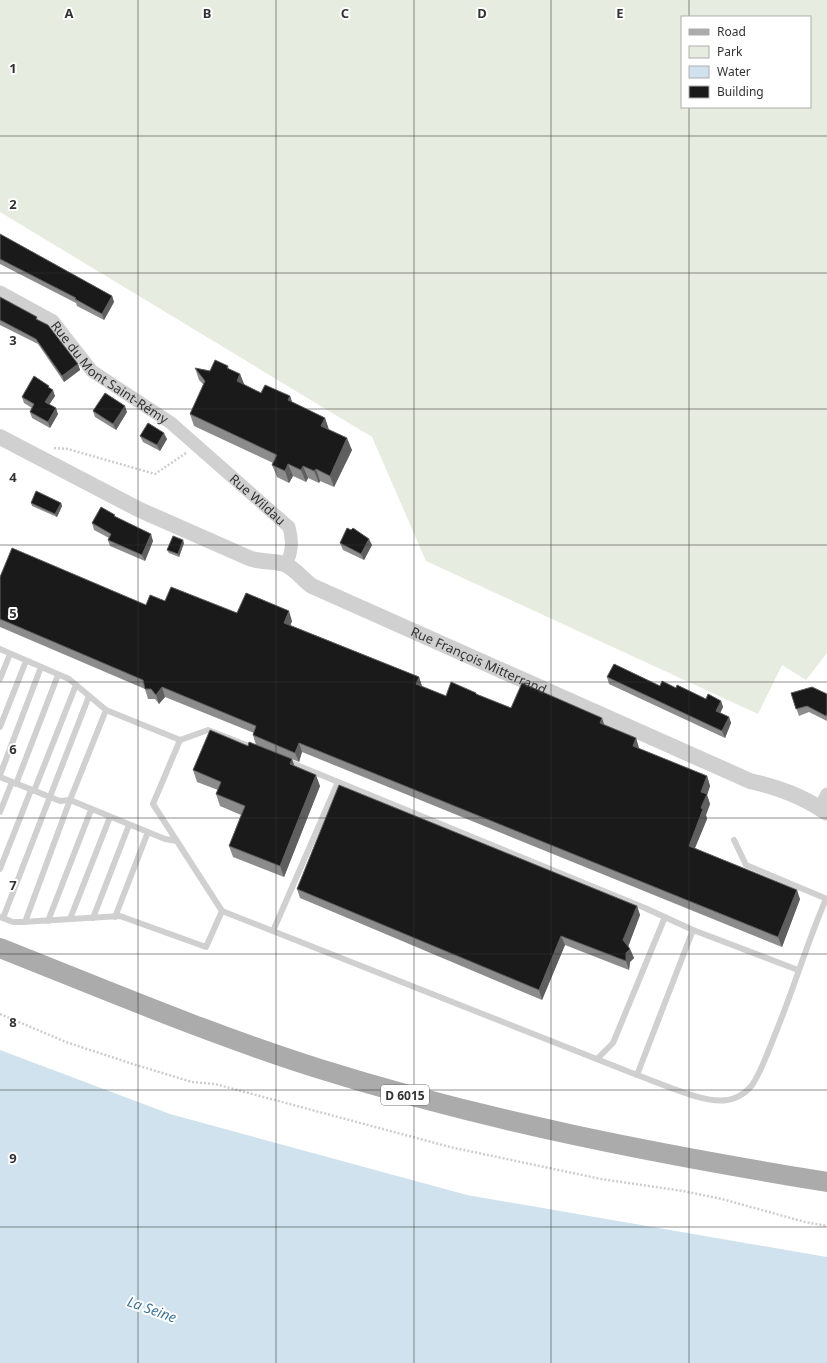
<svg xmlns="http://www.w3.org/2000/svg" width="827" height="1363" font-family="'Noto Sans',sans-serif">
<rect width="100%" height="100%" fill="#fff"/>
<path fill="#e6ecdf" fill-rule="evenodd" d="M0,0h827v653l-21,27 -24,-15 -24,49 -332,-153 -54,-124 -372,-225zM682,17h128v90h-128z"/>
<path fill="#cfe2ee" d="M0,1050l170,64 297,81 360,62v106h-827z"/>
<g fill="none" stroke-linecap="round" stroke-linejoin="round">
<g stroke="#cdcdcd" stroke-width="2.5" stroke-dasharray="2 2" stroke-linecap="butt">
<path d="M54,448l14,1 87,25 31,-21"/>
<path d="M0,1014l66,28 70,23 56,17 23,2 235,63 151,32 82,12 39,8 83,23 22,4"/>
</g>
<g stroke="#d0d0d0" stroke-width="6">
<path d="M0,649l69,30 37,31 74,30"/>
<path d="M0,679l10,-25"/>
<path d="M106,710l-36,90 95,39 12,2"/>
<path d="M0,727l26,-66"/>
<path d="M254,748l-46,-18 -28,10 -27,64 69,107 33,13 382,151 56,-145"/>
<path d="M287,761l358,147 48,22 105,40"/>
<path d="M0,775l41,-108"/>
<path d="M0,777l60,24 10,-1 -45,122"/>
<path d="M16,784l42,-109"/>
<path d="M34,791l42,-106"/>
<path d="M0,812l12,-30"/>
<path d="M734,840l12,25 81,34"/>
<path d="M0,869l31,-79"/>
<path d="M0,917l13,5h9l98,-6 86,31 16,-36"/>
<path d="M115,917l33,-85"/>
<path d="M3,918l86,-222"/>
<path d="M93,918l36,-93"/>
<path d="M70,919l40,-102"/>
<path d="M48,921l43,-111"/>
<path d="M273,931l65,-149"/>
<path d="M597,1059l16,-16 52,-126"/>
<path d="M637,1075c23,8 67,29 90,25 10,-1 22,-9 27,-18 9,-15 15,-33 22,-50 18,-44 31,-89 50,-133"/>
</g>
<g stroke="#d0d0d0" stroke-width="13">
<path id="s1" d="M0,292l53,29 39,50 79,52 118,104c4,15 3,25 -3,38"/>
<path d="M820,808l7,-14"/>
</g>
<path stroke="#d0d0d0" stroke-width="16" id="s2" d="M0,437l140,73 109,48c12,5 23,2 35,6 11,4 18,15 28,22l438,195c30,7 52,15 77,32"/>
<path stroke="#ababab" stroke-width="20" d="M0,948c106,42 212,87 320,121 166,52 336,85 507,113"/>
</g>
<g fill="#8c8c8c">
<path d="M0,234l112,62 2,6 -10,18 -27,-14 -1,-3 -76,-39z"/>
<path d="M0,297l38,23 40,44 2,6 -16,12 -26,-38 -38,-19z"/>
<path d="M228,366l1,3 11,5 4,11 17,8 29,3 2,6 33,16 4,12 23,20 -18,37 -14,-6 -1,2 -11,-5 -2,4 -13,-6 -4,7 -12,-6 -5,-12 1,-2 -79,-37 -4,-12 14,-29 -5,-5 -4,-12 15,3z"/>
<path d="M50,388l5,8 -6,8 9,10 -8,14 -18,-10 -2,-6 2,-4 -8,-5 -2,-6z"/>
<path d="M93,411l34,1 -11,18 -21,-13z"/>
<path d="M140,436l27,3 -7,12 -17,-9z"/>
<path d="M31,503h30l1,3 -5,11 -25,-11z"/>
<path d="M116,517l37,24 -8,20 -35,-15 -2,-6 1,-2 -15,-8 -2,-7z"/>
<path d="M184,543l-5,14 -10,-4 -2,-3z"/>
<path d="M340,543l32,2 -8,15 -21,-10z"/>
<path d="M0,577l146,28 19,-4 72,12 55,8 -2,4 129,52 3,10 24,9 31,-1 34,13 94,18 31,12 3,11 68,27 3,10 -3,9 3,9 -4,11 1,4 -12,29 105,51 -18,48 -480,-195 -3,10 -7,-3 2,6 26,21 -36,91 -51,-20 -4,-11 12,-31 -21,-9 -4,-12 2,-4 -21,-8 -4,-12 55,-24 8,-1 -3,-10 1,-2 -89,-36 -6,7 -4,-5h-7l-3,-10 -145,-62z"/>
<path d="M607,677l69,11 30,11 15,2 2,6 -3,6 9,4 2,6 -6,15 -116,-54z"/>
<path d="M791,693l36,1v27l-18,-9 -10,4z"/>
<path d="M297,889l340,17 3,9 -12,31 2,3 4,9 -4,4 -1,8 -64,-25 -23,55 -242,-102z"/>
</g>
<g fill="#5f5f5f">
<path d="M112,296l2,6 -10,18 -2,-6z"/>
<path d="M78,364l2,6 -16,12 -2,-6z"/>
<path d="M240,374l5,12 -8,-5z"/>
<path d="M53,390l2,6 -8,12 -2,-6z"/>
<path d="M290,396l4,11 -6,-7z"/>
<path d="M125,406l2,6 -11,18 -3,-6z"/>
<path d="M56,408l2,6 -8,14 -2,-6z"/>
<path d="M325,418l4,12 -8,-4z"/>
<path d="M164,433l3,6 -7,12 -3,-6z"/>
<path d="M347,438l5,12 -18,37 -4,-11z"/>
<path d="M288,464l5,12 -4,7 -4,-12z"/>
<path d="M303,466l5,12 -2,4 -5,-12z"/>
<path d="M316,469l4,12 -1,2 -5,-12z"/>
<path d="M61,503l1,3 -5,11 -2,-3z"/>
<path d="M151,534l2,7 -8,20 -3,-6z"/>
<path d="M369,539l3,6 -8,15 -3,-6z"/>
<path d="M183,540l1,3 -5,14 -1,-3z"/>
<path d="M289,611l3,10 -4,11 -4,-9z"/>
<path d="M419,677l3,9 -3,8 -3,-10z"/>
<path d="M162,687l3,10 -6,7 -3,-9z"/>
<path d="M721,701l2,6 -5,11 -2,-7z"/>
<path d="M729,717l2,6 -6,15 -3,-7z"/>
<path d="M602,718l3,9 -5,-4z"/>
<path d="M636,738l3,10 -3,7 -3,-9z"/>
<path d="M299,743l3,9 -3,10 -4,-9z"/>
<path d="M292,759l4,12 -6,-7z"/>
<path d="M316,775l4,11 -36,91 -4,-11z"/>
<path d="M707,776l3,10 -3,9 3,9 -4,11 1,4 -15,36 -3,-9 12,-38v-16z"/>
<path d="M797,890l3,9 -18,48 -4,-10z"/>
<path d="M637,906l3,9 -13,35 -4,-10z"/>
<path d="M561,936l4,9 -23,55 -3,-10z"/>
<path d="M630,949l4,9 -4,4 -1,8 -3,-9v-8z"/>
</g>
<g fill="#1a1a1a" stroke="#5f5f5f">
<path d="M0,234l112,62 -10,18 -27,-15 1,-1 -76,-39z"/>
<path d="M0,297l37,20 -1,2 12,6 30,39 -16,12 -26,-37 -36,-19z"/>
<path d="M215,360l13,6 -1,2 13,6 -3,7 24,12 4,-8 25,11 -2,4 37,18 -4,8 26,12 -17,38 -14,-7 -2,2 -11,-5 -2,4 -13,-6 -3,7 -13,-6 5,-10 -87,-41 15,-33 -10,-13 15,3z"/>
<path d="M34,376l15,10 -1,1 5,3 -8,12 11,6 -8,14 -18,-10 4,-8 -12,-7z"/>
<path d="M105,393l20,13 -12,18 -20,-13z"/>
<path d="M148,423l16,10 -7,12 -17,-9z"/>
<path d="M36,491l25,12 -6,11 -24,-11z"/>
<path d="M101,507l14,8 -1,1 37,18 -9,21 -34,-15 3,-6 -19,-11z"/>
<path d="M347,528l4,2 2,-2 16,11 -8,15 -21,-11z"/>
<path d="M173,536l10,4 -5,14 -11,-4z"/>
<path d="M12,548l134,57 4,-10 15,6 6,-14 66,26 9,-20 43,18 -5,12 135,54 -3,7 30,12 5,-14 25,11v1l35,14 11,-25 80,35 -2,5 36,15 -3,8 74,30 -6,16 6,2 -6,14 2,1 -14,37 108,44 -19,47 -479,-194 -4,10 -42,-18 3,-9 -94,-39 -6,8 -5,-6h-6l-2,-9 -143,-61v-42z"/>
<path d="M614,664l46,22 2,-5 14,7 1,-3 29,14 2,-5 13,7 -5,10 13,6 -7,14 -115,-54z"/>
<path d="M812,687l15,7v20l-1,2 -19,-10 -11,3 -5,-16z"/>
<path d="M210,730l38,16 1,-4 43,17 -2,5 26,11 -36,91 -51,-20 16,-40 -29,-12 5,-12 -28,-12z"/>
<path d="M339,785l298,121 -14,34 7,9 -4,4v8l-65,-25 -22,54 -242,-101z"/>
</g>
<path fill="none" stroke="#333" stroke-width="1" stroke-opacity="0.55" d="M138,0v1363M276,0v1363M414,0v1363M551,0v1363M689,0v17M689,107v1256M0,136h827M0,273h827M0,409h827M0,545h827M0,682h827M0,818h827M0,954h827M0,1090h827M0,1227h827"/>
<g text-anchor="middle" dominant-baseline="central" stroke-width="4" stroke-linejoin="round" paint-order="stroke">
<rect fill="#fff" stroke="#707070" stroke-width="1" x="381" y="1085" width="48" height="20" rx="3"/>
<g font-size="12" font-weight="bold" fill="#333">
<text x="405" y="1095">D 6015</text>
</g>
<g font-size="13" fill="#333" stroke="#fff">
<text stroke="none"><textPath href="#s1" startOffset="138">Rue du Mont Saint-Rémy</textPath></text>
<text stroke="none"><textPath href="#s1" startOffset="334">Rue Wildau</textPath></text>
<text stroke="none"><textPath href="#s2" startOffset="531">Rue François Mitterrand</textPath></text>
</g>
<g font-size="14" font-style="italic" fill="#3f7597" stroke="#fff">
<text transform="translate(152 1309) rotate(20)">La Seine</text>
</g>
</g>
<g font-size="13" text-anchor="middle" font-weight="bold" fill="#333" stroke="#fff" stroke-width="4" stroke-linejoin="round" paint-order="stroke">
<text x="69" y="18">A</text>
<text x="207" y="18">B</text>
<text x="345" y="18">C</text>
<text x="482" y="18">D</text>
<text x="620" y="18">E</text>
<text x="13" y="73">1</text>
<text x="13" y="209">2</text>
<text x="13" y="345">3</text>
<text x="13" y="482">4</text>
<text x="13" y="618">5</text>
<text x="13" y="754">6</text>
<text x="13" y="890">7</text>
<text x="13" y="1027">8</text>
<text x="13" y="1163">9</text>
</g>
<rect x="681" y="16" width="130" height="92" fill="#ffffff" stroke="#adadad"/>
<rect x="689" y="29" width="20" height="6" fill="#ababab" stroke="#adadad"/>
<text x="717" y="36" font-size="12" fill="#333333">Road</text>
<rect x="689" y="46" width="20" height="12" fill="#e6ecdf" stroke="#adadad"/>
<text x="717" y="56" font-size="12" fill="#333333">Park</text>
<rect x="689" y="66" width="20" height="12" fill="#cfe2ee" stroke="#adadad"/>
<text x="717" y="76" font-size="12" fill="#333333">Water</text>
<rect x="689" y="86" width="20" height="12" fill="#1a1a1a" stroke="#adadad"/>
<text x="717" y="96" font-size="12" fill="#333333">Building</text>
</svg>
